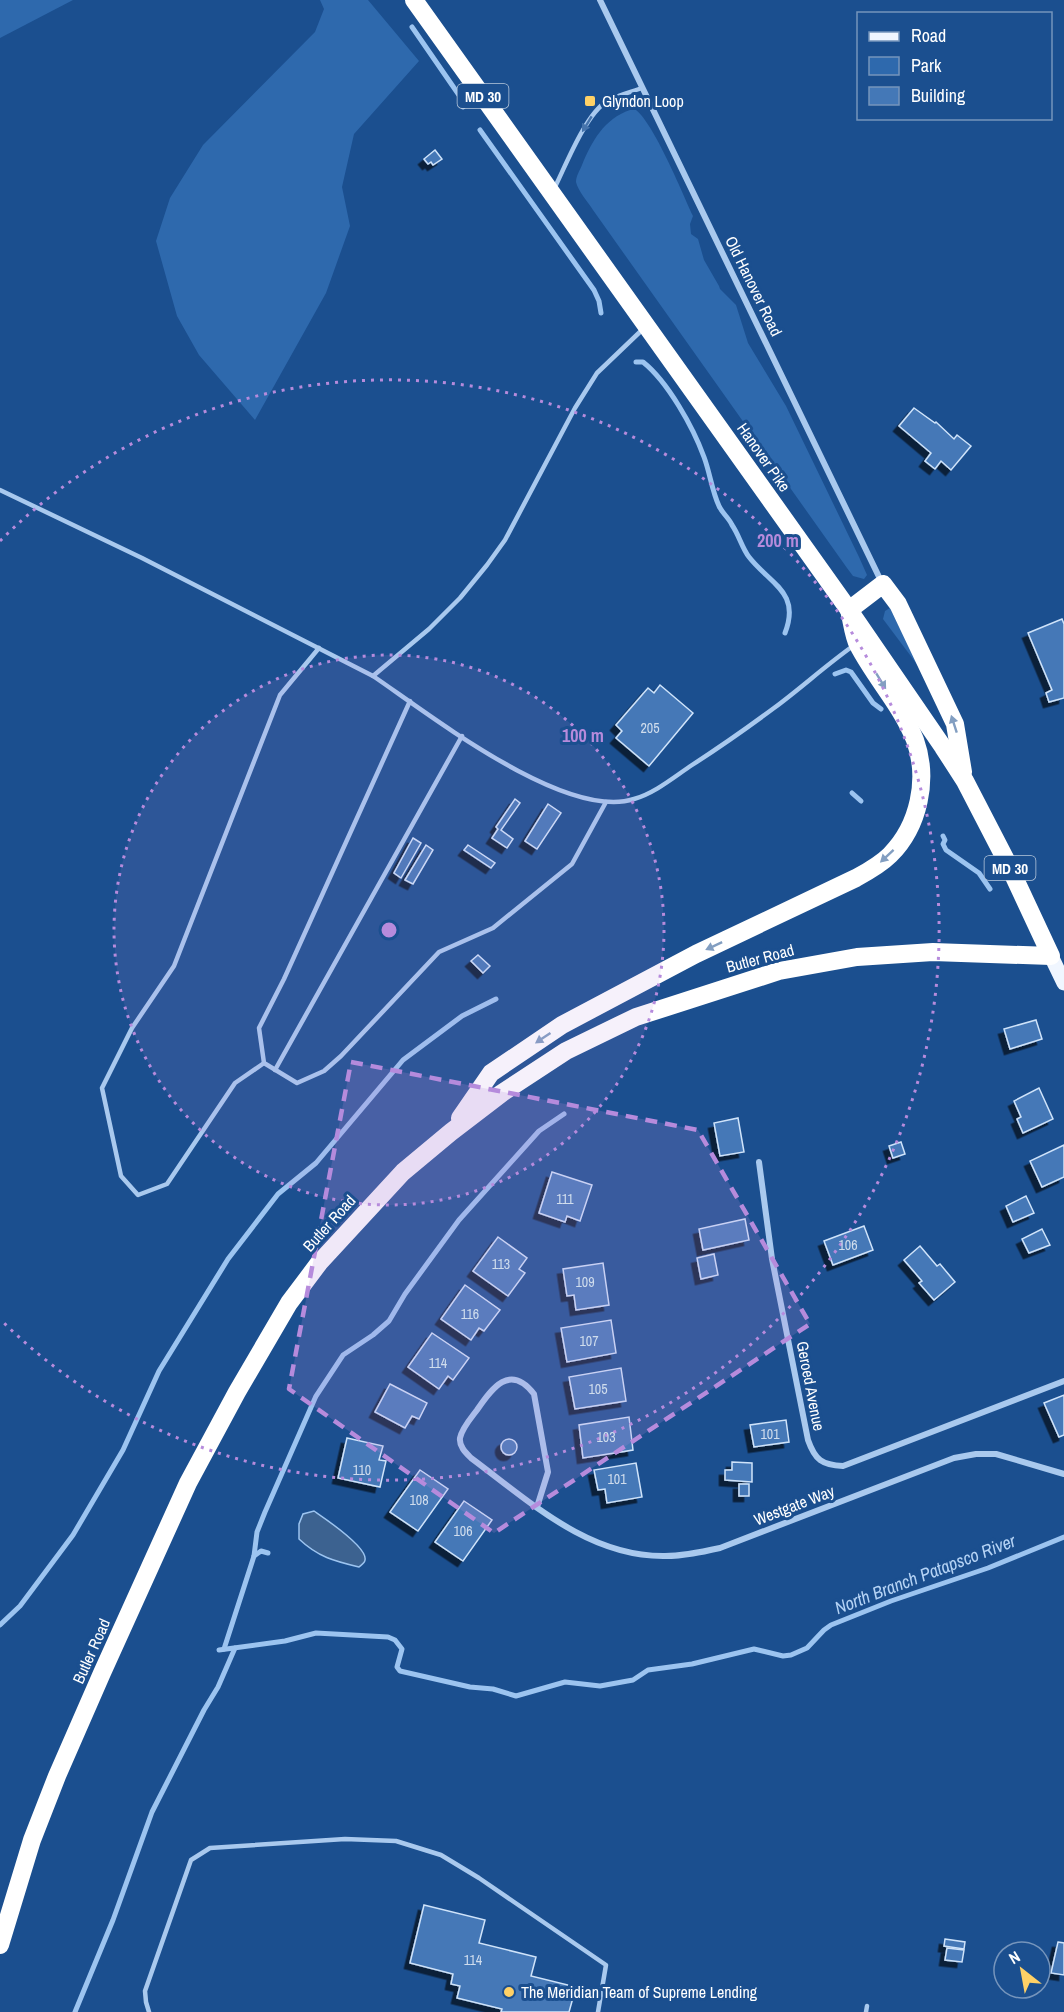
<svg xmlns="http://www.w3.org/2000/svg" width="1064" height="2012" font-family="'Archivo Narrow',sans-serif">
<defs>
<filter id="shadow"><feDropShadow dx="-5.5" dy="5.5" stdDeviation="0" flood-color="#0009"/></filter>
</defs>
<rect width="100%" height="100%" fill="#1b4f8f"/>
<g fill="#2e69ad">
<path d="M0,0h73l-73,38z"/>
<path d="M320,0h48l51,61 -65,73 -12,53 8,39 -24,67 -71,127 -56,-65 -22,-39 -21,-75 14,-43 33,-53 112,-113 9,-23z"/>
<path d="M630,110h6c18,14 46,82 57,106l-3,8 1,10 7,5 6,21 15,26 1,3 16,16 12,38 38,63 73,151 8,18 -3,4 -11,-3 -6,-8 -254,-358c-5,-8 -15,-19 -17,-28 0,-6 4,-12 6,-17 10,-24 22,-46 48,-55z"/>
<path d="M890,608l29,59 -36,-48 2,-8z"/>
</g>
<path fill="#3c6290" stroke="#9cc4f0" stroke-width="1.5" d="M314,1511c10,7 54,36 51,49 0,3 -4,5 -6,7 -25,-6 -41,-10 -60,-28v-15l4,-10z"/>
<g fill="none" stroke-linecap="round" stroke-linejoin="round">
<g stroke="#9cc4f0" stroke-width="5">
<path d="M412,27l49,71 2,9"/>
<path d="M480,130l114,160 5,11 2,12"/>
<path d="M636,362h7c25,20 50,65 61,95 6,16 8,34 15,49 3,7 10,12 13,19 7,10 10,23 17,32 21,27 52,35 36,76"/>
<path d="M835,674l11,-4 5,2 22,31 8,6"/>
<path d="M852,793l9,8"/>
<path d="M943,836l2,4 -2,4 3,6 33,23 11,16"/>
<path d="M254,1556l7,-5 7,2"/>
<path d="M0,1625l20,-19 53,-71 50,-85 36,-79 69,-112 50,-65 38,-31 87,-103 59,-44 34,-17"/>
<path d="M224,1649l30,-93 3,-24 8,-20 51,-116 27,-41 30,-20 16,-14 16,-27 54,-74 80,-89 25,-17"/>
<path d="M219,1650l66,-9 31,-8 72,4 7,3 7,9 -5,18 3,4 70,16 23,2 23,7 49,-14 35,4 33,-6 15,-10 44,-6 62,-15 29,7 8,-1 16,-7 17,-18 7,-5 60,-24 97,-33 76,-31"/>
<path d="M75,2012l38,-92 39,-108 52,-102 14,-23 17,-39"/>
</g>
</g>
<g fill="#4478b7" stroke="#cfe3fa" stroke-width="1.5" filter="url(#shadow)">
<path d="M435,150l7,9 -9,6 -2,-3 -3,2 -4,-5z"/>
<path d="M914,408l21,15 1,-1 18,17 3,-4 14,11 -20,24 -10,-9 -6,8 -10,-8 6,-8 -32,-27z"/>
<path d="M1062,619l2,5v74l-15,4 -3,-9 6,-3 -24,-57z"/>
<path d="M660,685l33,28 -44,53 -33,-28 6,-7 -6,-6 32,-37 6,5z"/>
<path d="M515,799l5,4 -19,27 12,9 -6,9 -15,-10 6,-9 -2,-2z"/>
<path d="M548,804l13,9 -24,36 -12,-8z"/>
<path d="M413,838l8,5 -20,35 -7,-5z"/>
<path d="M426,845l7,5 -20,34 -8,-4z"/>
<path d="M468,845l27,18 -4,5 -27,-18z"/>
<path d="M478,955l12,11 -7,7 -12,-12z"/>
<path d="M1036,1020l6,19 -32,10 -6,-20z"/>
<path d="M1039,1088l14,31 -30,14 -6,-14 4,-2 -7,-16z"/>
<path d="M738,1118l6,34 -24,4 -6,-33z"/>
<path d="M901,1142l4,12 -12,4 -4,-12z"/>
<path d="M1064,1145v32l-22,10 -12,-26z"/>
<path d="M552,1172l40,13 -12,36 -13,-5 -2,6 -26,-9z"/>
<path d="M1026,1196l8,17 -21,9 -7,-16z"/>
<path d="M745,1219l4,21 -46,10 -4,-21z"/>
<path d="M864,1226l9,24 -40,15 -9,-24z"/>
<path d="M1042,1229l8,16 -21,8 -7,-14z"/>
<path d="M498,1237l29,21 -8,11 6,4 -17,23 -35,-25z"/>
<path d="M920,1246l17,20 3,-2 15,18 -21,18 -15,-17 3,-2 -18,-21z"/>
<path d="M714,1254l4,21 -17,4 -4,-21z"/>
<path d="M603,1263l6,42 -33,5 -2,-15 -7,1 -4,-27z"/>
<path d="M465,1285l35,25 -16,21 -5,-3 -8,12 -30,-21z"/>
<path d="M611,1320l5,33 -49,9 -6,-34z"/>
<path d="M432,1333l37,25 -16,22 -5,-4 -9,13 -31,-22z"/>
<path d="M621,1368l5,33 -51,8 -6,-32z"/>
<path d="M390,1384l37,19 -8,16 -7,-3 -7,12 -30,-16z"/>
<path d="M1064,1395v40l-5,2 -15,-34z"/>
<path d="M629,1417l4,33 -50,8 -4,-33z"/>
<path d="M786,1420l3,22 -35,5 -4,-22z"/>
<path d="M347,1438l36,8 -4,14 7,1 -6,26 -42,-9z"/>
<circle cx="509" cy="1447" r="8"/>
<path d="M732,1462l20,1v19l-27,-2v-10h7z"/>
<path d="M636,1463l6,34 -35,6 -2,-14 -7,1 -4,-20z"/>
<path d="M420,1470l28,19 -30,42 -28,-19z"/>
<rect x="739" y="1484" width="10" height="12"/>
<path d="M464,1501l28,19 -29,41 -28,-19z"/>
<path d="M424,1905l61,15 -6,23 57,14 -5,19 45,11 -7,25h-68l1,-3 -45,-11 3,-12 -9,-2 2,-10 -43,-11z"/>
<path d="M945,1939l20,3 -1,7 -20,-3z"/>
<path d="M1058,1942l6,1v32l-13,-2z"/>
<path d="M947,1948l17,2 -2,12 -17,-2z"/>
</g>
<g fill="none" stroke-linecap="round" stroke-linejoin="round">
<g stroke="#a9c9ee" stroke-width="4.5">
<path d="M554,189c12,-24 31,-74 53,-88 11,-6 24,-9 35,-13"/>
<path d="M0,490l142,68 231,118 56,-47 31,-31 27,-33 18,-25 70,-132 22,-35 46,-44"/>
<path d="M373,676c56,38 192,145 261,123 21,-6 40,-22 58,-34 28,-18 55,-37 82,-57 27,-20 51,-42 79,-62"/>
<path d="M410,701l-126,278 -25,49 5,35 33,20 27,-12 17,-15 98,-104 54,-24 79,-64 34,-62"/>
<path d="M264,1063l-29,20 -68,101 -29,11 -17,-19 -19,-88 30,-60 42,-62 106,-271 39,-47"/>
<path d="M275,1070l187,-334"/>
<path d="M149,2012l-3,-10 -1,-11 46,-131 19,-12 135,-9 51,2 45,14 38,23 127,87 -8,47"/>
<path d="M866,2012l1,-6"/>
</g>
<g stroke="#a9c9ee" stroke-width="6">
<path d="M600,0l282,583"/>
<path d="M759,1162l13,97 36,181c7,20 14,25 35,26l221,-85"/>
<path d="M537,1507l11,-35 -14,-78c-24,-31 -42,-6 -57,16 -6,8 -15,18 -17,28 -1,8 5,14 11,20 58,43 117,99 194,98 19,0 37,-4 55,-8l234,-90 22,-4h20l68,20"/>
</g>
<path stroke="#f0f6ff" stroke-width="15" d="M1051,956l13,27"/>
<g stroke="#fff" stroke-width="18">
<path d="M460,1118l31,-45 71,-48 134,-71 160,-76c11,-6 24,-13 34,-23 29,-29 39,-76 25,-115 -14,-35 -40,-62 -57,-95 -5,-10 -6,-24 -9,-35l34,-26 15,20 57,120 8,48"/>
<path d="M0,1945l32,-105 25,-64 45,-103 86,-190 49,-91 52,-89 30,-40 84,-91 48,-40 51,-39 64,-42 70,-34 143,-46 78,-14 76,-5 118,4 -42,-90 -44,-85 -22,-34 -94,-137 -435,-610"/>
</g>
</g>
<defs><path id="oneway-solid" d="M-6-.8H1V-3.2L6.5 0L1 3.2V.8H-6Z" transform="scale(1.5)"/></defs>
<use fill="#4674ac" href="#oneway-solid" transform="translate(587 124) rotate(121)"/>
<g fill="#829ec1">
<use href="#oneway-solid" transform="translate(881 681) rotate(58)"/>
<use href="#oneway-solid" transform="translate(954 724) rotate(-108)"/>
<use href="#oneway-solid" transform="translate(887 856) rotate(137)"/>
<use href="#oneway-solid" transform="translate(714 946) rotate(155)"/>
<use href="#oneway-solid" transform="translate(543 1038) rotate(146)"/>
</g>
<path fill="#b68bdc" fill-opacity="0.2" stroke="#b68bdc" stroke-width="4.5" stroke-dasharray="12 8" stroke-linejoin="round" d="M351,1062l347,68 112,194 -316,209 -205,-144z"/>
<circle cx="389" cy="930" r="275" fill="#b68bdc" fill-opacity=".12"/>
<g fill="none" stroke="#b68bdc" stroke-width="3" stroke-dasharray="3 6">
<circle cx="389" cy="930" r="275"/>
<path d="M0 541A550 550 0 1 1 0 1319"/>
</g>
<g fill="#ffd166" stroke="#1b4f8f" stroke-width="2">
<rect x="584" y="95" width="12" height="12" rx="3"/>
<circle cx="509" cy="1992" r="6"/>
</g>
<g text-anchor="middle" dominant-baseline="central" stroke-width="6" stroke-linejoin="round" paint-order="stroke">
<g font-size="14" fill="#d0dded">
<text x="650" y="728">205</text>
<text x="565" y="1199">111</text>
<text x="848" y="1245">106</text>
<text x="501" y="1264">113</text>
<text x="585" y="1282">109</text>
<text x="470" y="1314">116</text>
<text x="589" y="1341">107</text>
<text x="438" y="1363">114</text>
<text x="598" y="1389">105</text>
<text x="770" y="1434">101</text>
<text x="606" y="1437">103</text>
<text x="362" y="1470">110</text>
<text x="617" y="1479">101</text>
<text x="419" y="1500">108</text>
<text x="463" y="1531">106</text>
<text x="473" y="1960">114</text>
</g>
<g fill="#1b4f8f" stroke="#bbcadd" stroke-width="1.5">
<rect x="457.5" y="84" width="51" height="24" rx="4.5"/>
<rect x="984.5" y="856" width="51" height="24" rx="4.5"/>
</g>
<g font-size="15" font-weight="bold" fill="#fff">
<text x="483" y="96">MD 30</text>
<text x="1010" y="868">MD 30</text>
</g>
<g font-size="16" fill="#fff" stroke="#1b4f8f" text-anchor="start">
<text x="602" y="101">Glyndon Loop</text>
<text x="521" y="1992">The Meridian Team of Supreme Lending</text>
</g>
<g font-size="16" fill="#fff" stroke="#1b4f8f">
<text transform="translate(754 286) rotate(64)">Old Hanover Road</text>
<text transform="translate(764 457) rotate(55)">Hanover Pike</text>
<text transform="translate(760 958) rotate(-15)">Butler Road</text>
<text transform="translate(329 1223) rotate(-48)">Butler Road</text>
<text transform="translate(811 1386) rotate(79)">Geroed Avenue</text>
<text transform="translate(794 1505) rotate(-21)">Westgate Way</text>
<text transform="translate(91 1651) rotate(-66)">Butler Road</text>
</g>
<g font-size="18" font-style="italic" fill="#b5d3f5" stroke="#1b4f8f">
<text transform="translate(925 1574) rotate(-21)">North Branch Patapsco River</text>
</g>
</g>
<circle cx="389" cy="930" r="9" fill="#b68bdc" stroke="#1b4f8f" stroke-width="3"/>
<g font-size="18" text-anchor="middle" font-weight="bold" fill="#b68bdc" stroke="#1b4f8f" stroke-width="6" stroke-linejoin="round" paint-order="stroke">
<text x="778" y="547">200 m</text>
<text x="583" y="742">100 m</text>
</g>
<rect x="857" y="12" width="195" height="108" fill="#1b4f8f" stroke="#7695bc" stroke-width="1.5"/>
<rect x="869" y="32" width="30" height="9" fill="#f0f6ff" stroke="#7695bc" stroke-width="1.5"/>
<text x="911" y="42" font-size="18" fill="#ffffff">Road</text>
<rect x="869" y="57" width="30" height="18" fill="#2e69ad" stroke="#7695bc" stroke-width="1.5"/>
<text x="911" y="72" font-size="18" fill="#ffffff">Park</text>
<rect x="869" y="87" width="30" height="18" fill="#4478b7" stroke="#7695bc" stroke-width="1.5"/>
<text x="911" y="102" font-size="18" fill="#ffffff">Building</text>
<g transform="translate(1022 1970) rotate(329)"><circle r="28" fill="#1b4f8f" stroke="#7695bc" stroke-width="1.5"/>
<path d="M0-4.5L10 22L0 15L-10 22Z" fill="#ffd166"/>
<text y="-9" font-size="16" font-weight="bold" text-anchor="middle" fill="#ffffff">N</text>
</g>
</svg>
